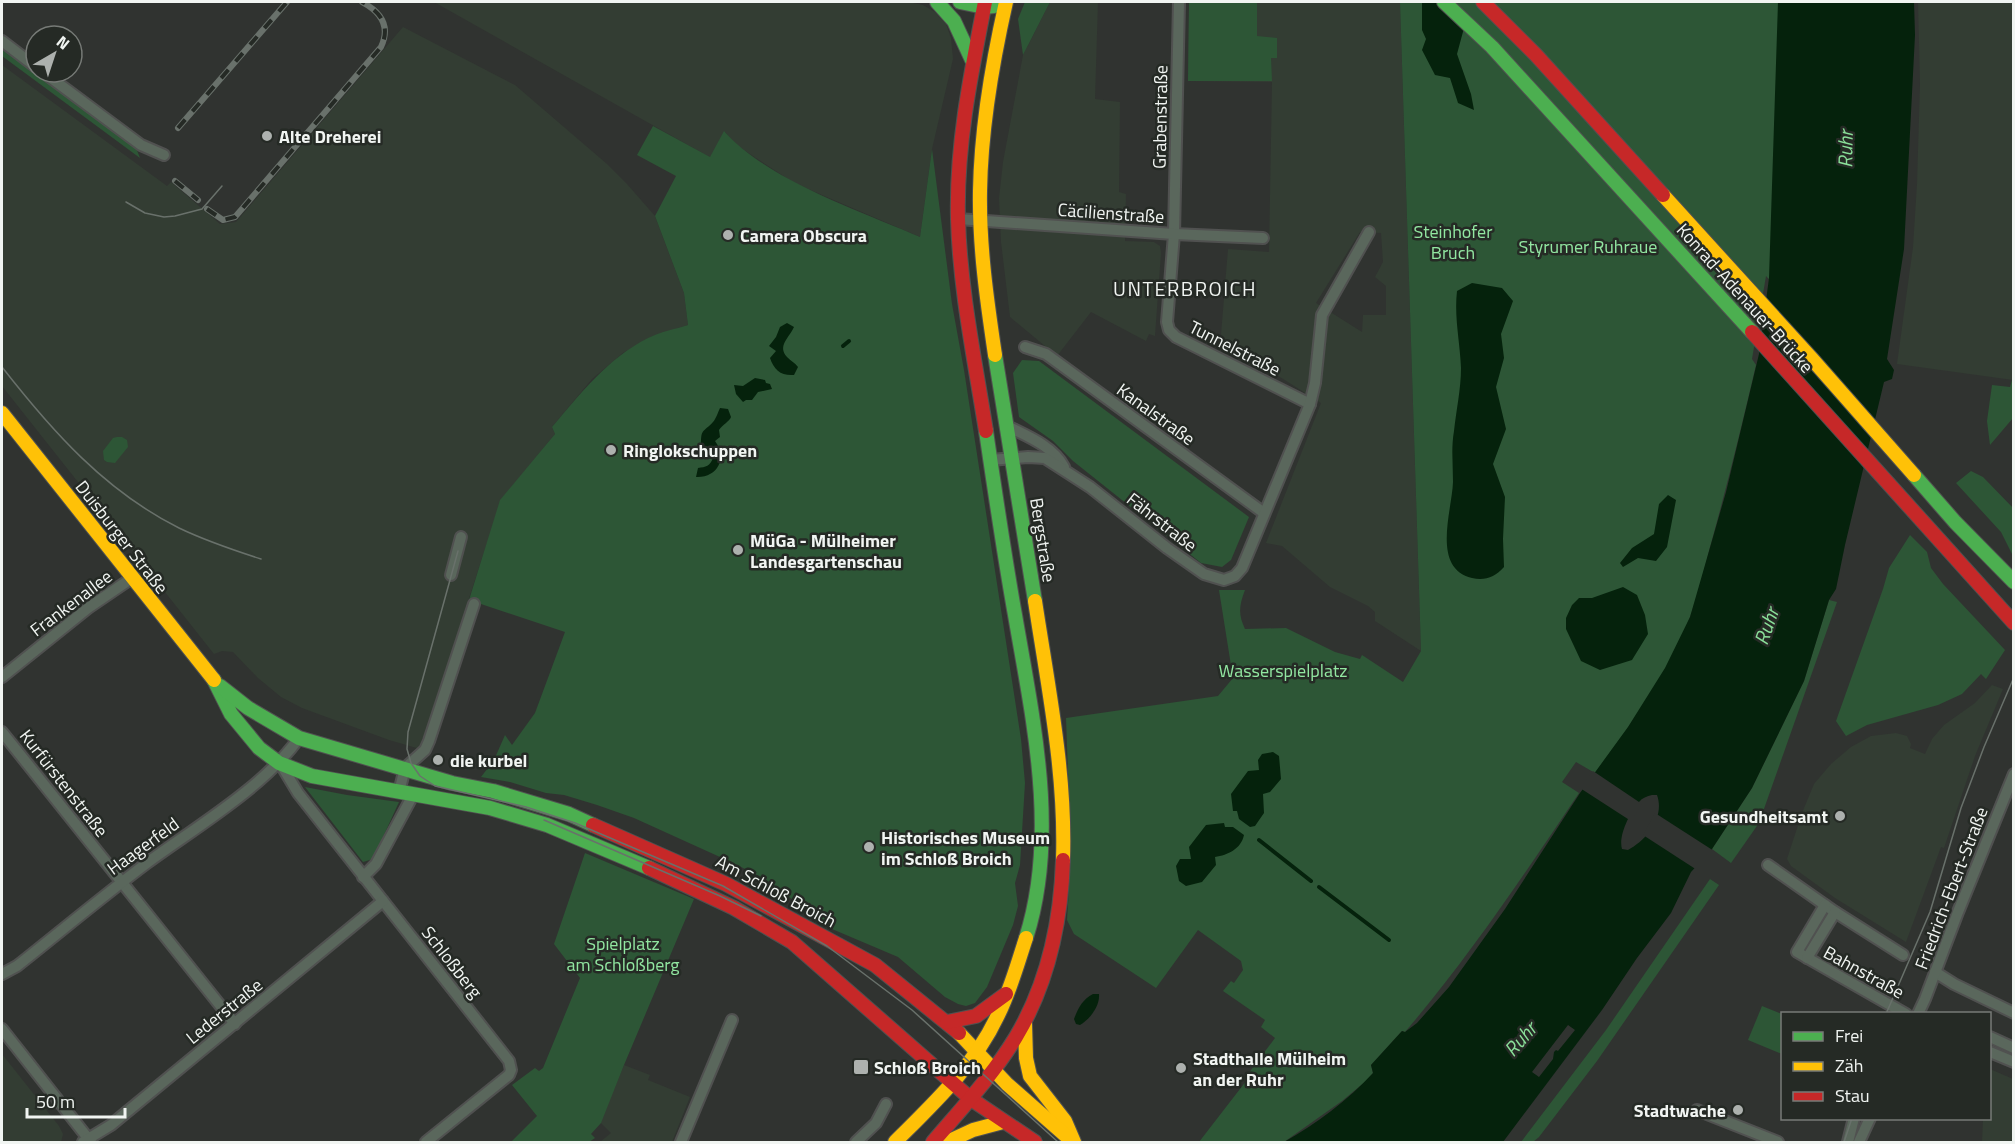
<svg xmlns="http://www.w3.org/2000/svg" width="2015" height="1144" font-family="'Titillium Web',sans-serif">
<rect width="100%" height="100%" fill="#303330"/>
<g fill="#333d33" fill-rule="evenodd">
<path d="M434,2h474l15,3 12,7 11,12 5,14 2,21 -21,90 -12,88 -126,-54 -58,-38 -11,-13 -14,26z"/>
<path d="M1050,2h48l-3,97 25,3 -1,90 7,2 -1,47 29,1 6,4 1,7 -6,83 -6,-2 -3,7 -55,-29 -34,44 -47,-39 -9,-75 -2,-44 4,-36 20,-107z"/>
<path d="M1189,2h211l21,649 -46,-30v-9l-7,-6 -38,-19 -48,-41 -16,-3 55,-140 -41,-26 -60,-30 8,-98 41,3 3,-170 -84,-1zM1360,232l21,1 2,29 -8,15 11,9v29h-23l-1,17 -46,-29z"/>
<path d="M1918,2h95v378l-116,-16 16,-117 4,-63 3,-100z"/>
<path d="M403,27l112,58 92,79 20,20 28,32 29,77 4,32 -37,12 -28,16 -31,26 -40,48 3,7 -54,66 -81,249 -31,-9 -87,-32 -21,-11 -23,-19 -25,-26 -11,-1 -8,3 -212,-268v-321l165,121 4,-4 49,42 16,-2z"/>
<path d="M1992,685l11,4 -28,67 -31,92 -3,-1 -35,95 -71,-44 -44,-32 -4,-7 15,-46 12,-29 17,-20 20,-17 20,-11 25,-3 11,3 4,8 -1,4 15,6 7,-15 12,-14 31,-22z"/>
<path d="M2,1054l57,72 4,8 -2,8h-59z"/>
<path d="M624,1065l26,10 -2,5 42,17 -18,45h-72l11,-9 -11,-11z"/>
<path d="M1990,1069l23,10v63h-31l1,-23 7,-1z"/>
</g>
<g fill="#2d5636">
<path d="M1025,2h25l-27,53 -5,-36z"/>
<path d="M1189,2h68v34l20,2v20h-6l1,23h-84z"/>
<path d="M1400,2h446l-19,338 -61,-64 -14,83 4,6c-14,60 -29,121 -46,182 -6,23 -12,47 -20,70 -22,56 -59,108 -95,156l-19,-11 -14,20 17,11c-55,82 -110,164 -174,239l-3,-1 -31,34 2,8 -7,8 -24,20 -58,41h-85l51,-66 -2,-2 27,-36 -14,-11 4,-7 -42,-29 8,-10 3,2 9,-13 -2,-9 -43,-31 -42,58 -82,-54 -7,-14 4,-65 -5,-137 152,-22 15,-18 -14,-88h26c-6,16 -7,24 0,39l41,-1 49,24 25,7 2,-4 41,27 18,-31z"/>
<path d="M2,49l134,99 4,10 -138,-102z"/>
<path d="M653,126l57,31 14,-26c43,49 136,80 196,106l12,-88 20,155 12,66 57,369 4,44 -5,82 -5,18 3,23 -5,19 -26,62 -12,16 -9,3 -8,-2 -13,-7 -47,-40 -66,-28 -67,-50 -34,-17 -97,-44 -37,-13 -33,-10 -18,-2 -36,-11 -29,-5 13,-17 11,-25 7,10 23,-32 30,-81 -96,-32 31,-100 55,-66 -3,-7c29,-34 55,-68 96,-89 12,-6 27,-9 40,-13l-4,-32 -29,-77 21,-40 -39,-21z"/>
<path d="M1022,360l17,1 210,156 -18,43 -9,7 -21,-4 -128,-102 -20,-20 -34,-24 -6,-44z"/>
<path d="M2012,380l1,38 -23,27 -3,-24 5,-36 18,2z"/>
<path d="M117,437h5l5,3 1,7 -13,16 -8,-1 -3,-2 -1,-9 10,-13z"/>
<path d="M1971,471l12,6 30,31v48l-12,-24 -45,-49z"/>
<path d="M1910,535l17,17 4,16 12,16 62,66 -19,29 -5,-5 -19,20 -24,11 -71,20 -21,11 -10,-15 47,-132 6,-21z"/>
<path d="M1829,600l8,2 -78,221 -28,40 -19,-14 40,-61 52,-107z"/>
<path d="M305,787l42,8 52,7 -26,57 -10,3z"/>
<path d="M585,853l109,46 -70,166 -23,58 -10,11 4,4 -6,4h-78l26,-26 -25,-31 23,-17 4,3 4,-3 37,-90 -26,-34z"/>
<path d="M1710,879l9,6 -122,176 -58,76 -6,5h-12l85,-112z"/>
<path d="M1762,1006l20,8v40l-34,-14z"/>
</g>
<g fill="#05220c" fill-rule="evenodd">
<path d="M1422,2h14l28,26 -7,26 14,40 3,16 -16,-7 -8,-25 -15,-3 -13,-25 4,-11 -4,-9z"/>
<path d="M1778,2h136l1,33 -11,214 -17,110 7,11 -2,9 -8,3 -39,163 -9,44 -7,11 -25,81 -52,107 -40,61 -21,23 -20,41 -34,45 -35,52 -99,132h-219c32,-18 64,-42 89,-69l-2,-8 31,-34 3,1 12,-9 32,-36 56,-78 75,-116 48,-66 37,-59 25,-51 36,-125 33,-138 10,-76zM1652,795h5c8,22 -10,45 -29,55l-6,-1c-4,-13 8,-37 17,-47 3,-4 8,-6 13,-7z"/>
<path d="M1472,283l30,5 11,13 -12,33 3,24 -8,29 10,42 -13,35 12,33 -2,42 1,28c-9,10 -19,14 -32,11 -41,-10 -20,-67 -19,-96 0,-17 -2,-34 1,-51 2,-20 7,-42 7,-63 -1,-26 -7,-51 -4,-77z"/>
<path d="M787,323l7,4c-5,11 -17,19 -7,30 4,4 8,6 11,10l-4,8c-13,1 -20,-5 -24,-17l6,-7 -7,-5 7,-9 4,-10z"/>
<path d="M755,378l10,2 1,3 4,1 2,5 -14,3 -6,8h-6l-3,2 -7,-8 -2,-9 9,1z"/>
<path d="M720,408l8,1 3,8c-1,4 -9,8 -12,13l1,7 -5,4c13,18 2,37 -19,36l2,-9c8,-1 12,-2 15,-10l-3,-9 -9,-4c0,-17 2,-12 12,-23 3,-3 5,-10 7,-14z"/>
<path d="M1668,495l8,5 -9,47 -11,14 -18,-3 -15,9 -3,-4 12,-15 22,-14 5,-30z"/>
<path d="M1623,587l14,8 8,20 3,19 -16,26 -32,10 -19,-9 -15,-32v-11l6,-13 7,-7h13z"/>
<path d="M1273,752l6,4 2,23 -11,13 -7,2 1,19 -9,13 -5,1 -11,-8 -2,-8h-4l-2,-17 17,-23 11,-1 -1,-10 4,-6z"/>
<path d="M1224,823l1,4h8l11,8c-3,14 -16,20 -29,22l1,8 -14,17 -16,4 -7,-5 -3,-15 4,-7h11l-2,-12 17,-22z"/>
<path d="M1093,994h6c1,12 -9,25 -19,31l-4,-1 -2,-5c4,-11 9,-20 19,-25z"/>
</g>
<g fill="#303330">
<path d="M1593,771l49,33 -11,17 -51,-33z"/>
<path d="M1655,813l59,38 -17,19 -54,-35z"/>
<path d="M1568,1025l7,5 -17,21 -2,-1 -2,2 -1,7 -14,18 -7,-5z"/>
</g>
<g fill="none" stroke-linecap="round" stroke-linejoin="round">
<g stroke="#05220c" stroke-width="4">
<path d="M843,346l6,-5"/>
<path d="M1259,840l52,41"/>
<path d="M1319,887l70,53"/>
</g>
<defs>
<g id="street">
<path d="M1179,2l-5,232 -7,88 2,8 7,7 134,67"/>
<path d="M2,41l34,26"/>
<path d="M43,72l98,73 23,10"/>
<path d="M958,219l216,15 89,4"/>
<path d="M1025,347l21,7 218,159"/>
<path d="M1007,426c20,10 46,20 57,41"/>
<path d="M990,460l38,-3 17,1 45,29 77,61 37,26 20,6 11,-4 7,-8 68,-164 5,-21 7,-68 47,-83"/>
<path d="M451,575l10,-38"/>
<path d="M2,677l86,-69 44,-30"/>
<path d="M2,732l233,292"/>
<path d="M280,763l18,30 211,268 2,9 -2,5 -83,67"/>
<path d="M399,792l6,-24 20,-18 4,-9 45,-137"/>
<path d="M1768,865l67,47 68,43"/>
<path d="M363,877l13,-13 37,-69"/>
<path d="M1825,905l-28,47 109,62"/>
<path d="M1807,958l28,-46"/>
<path d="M1935,972l19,12 60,29"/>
<path d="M2,974l15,-8c43,-34 86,-70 130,-103 49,-36 117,-76 152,-125"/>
<path d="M1918,1014l7,-15 33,-87 56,-138"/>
<path d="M2,1029l89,113"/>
<path d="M1990,1037l24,11"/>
<path d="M1990,1052l24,10"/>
<path d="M1697,1110l81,32"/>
<path d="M83,1142l28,-17 272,-224"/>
<path d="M681,1142l51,-122"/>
<path d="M856,1142l20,-19 10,-19"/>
<path d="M1848,1142l6,-24"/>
<path d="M1859,1142l11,-24"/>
</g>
<g id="fast">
<path d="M937,2l17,19 18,39"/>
<path d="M960,2l24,5 10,-1"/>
<path d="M1444,2l48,45 260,285"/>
<path d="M995,355l40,246"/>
<path d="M986,431c9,61 18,123 29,184 18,105 44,219 11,323"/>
<path d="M1914,475l41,47 59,60"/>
<path d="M214,680l17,34 28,34 20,15 33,13 178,32 57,17 102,43"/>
<path d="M220,686l28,22 51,30 153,45 41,8 76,23 24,11"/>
</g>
<g id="slow">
<path d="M1663,195l149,164 102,116"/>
<path d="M995,355c-8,-54 -16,-109 -15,-164 1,-64 12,-127 26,-189"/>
<path d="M2,413l212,267"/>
<path d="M1035,601c13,86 31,172 28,259"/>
<path d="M1025,1024l1,34 4,18 35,45 9,21"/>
<path d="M959,1033l48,51 66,58"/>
<path d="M895,1142c38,-38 79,-76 102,-125 13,-25 20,-52 29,-79"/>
<path d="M947,1142l26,-12 30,-8"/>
</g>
<g id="jam">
<path d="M985,2c-14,71 -29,144 -27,217 2,71 17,142 28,212"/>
<path d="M1483,2l53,53 127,140"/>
<path d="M1752,332l262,291"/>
<path d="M593,825l133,59 149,81 84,68"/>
<path d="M649,868l85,40 58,34 179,157 64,43"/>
<path d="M947,1022l29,-6 30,-22"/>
<path d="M933,1142c29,-34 60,-67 83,-105 32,-54 45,-115 47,-177"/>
</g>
</defs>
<use href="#street" stroke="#505150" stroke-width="14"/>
<use href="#fast" stroke="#505150" stroke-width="16"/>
<use href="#slow" stroke="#505150" stroke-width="16"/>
<use href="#jam" stroke="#505150" stroke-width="16"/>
<use href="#street" stroke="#5a675c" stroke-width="10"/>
<use href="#fast" stroke="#4caf50" stroke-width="14"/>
<use href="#slow" stroke="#ffc107" stroke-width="14"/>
<use href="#jam" stroke="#c62828" stroke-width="14"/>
<g stroke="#69716b" stroke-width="1.5">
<path d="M126,202l19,11 19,4 11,-1 27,-7 20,-23"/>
<path d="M2,367c50,64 103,124 177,161 27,13 54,22 82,31"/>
<path d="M458,551l-50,181 -1,17 4,14 9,13 15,10 91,21 49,16 148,63 104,60 85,64 146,132"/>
<path d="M544,820l176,76 41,20"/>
<path d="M1886,1014l44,-102 31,-104 23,-61 30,-70"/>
<path d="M1844,1142l8,-24"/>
</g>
<defs>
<g id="rail">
<path d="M178,128l109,-126"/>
<path d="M175,181l23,19"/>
<path d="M207,209l16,11 12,-3 146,-170c10,-21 0,-35 -19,-45"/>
</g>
</defs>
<use href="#rail" stroke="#69716b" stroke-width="6"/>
<use href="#rail" stroke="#252a25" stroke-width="4" stroke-dasharray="11" stroke-linecap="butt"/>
</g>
<g fill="#adb1ae" stroke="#252a25" stroke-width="2">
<circle cx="267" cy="136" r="6"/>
<circle cx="728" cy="235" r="6"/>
<circle cx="611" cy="450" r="6"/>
<circle cx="738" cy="550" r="6"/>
<circle cx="438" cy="760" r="6"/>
<circle cx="1840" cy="816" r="6"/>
<circle cx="869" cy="847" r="6"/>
<rect x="853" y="1059" width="16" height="16" rx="3"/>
<circle cx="1181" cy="1068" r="6"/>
<circle cx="1738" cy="1110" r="6"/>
</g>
<g text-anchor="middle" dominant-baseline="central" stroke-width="5" stroke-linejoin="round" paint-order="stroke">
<g font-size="18" fill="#f1f5f2" stroke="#252a25">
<text transform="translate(1160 117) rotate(-89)">Grabenstraße</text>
<text transform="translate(1111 213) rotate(4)">Cäcilienstraße</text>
<text transform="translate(1745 298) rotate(48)">Konrad-Adenauer-Brücke</text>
<text transform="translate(1235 348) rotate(27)">Tunnelstraße</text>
<text transform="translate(1156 414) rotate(36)">Kanalstraße</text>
<text transform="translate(1162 522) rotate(38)">Fährstraße</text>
<text transform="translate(122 537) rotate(52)">Duisburger Straße</text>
<text transform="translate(1043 540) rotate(81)">Bergstraße</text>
<text transform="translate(71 603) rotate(-37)">Frankenallee</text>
<text transform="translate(64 783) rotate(52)">Kurfürstenstraße</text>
<text transform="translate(143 846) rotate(-36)">Haagerfeld</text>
<text transform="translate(1951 888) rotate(-69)">Friedrich-Ebert-Straße</text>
<text transform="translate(776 891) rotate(28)">Am Schloß Broich</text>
<text transform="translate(452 962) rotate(52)">Schloßberg</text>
<text transform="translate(1864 972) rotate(29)">Bahnstraße</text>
<text transform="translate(224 1011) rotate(-39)">Lederstraße</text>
</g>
<g font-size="18" font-weight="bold" fill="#f1f5f2" stroke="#252a25" text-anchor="start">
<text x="279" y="136">Alte Dreherei</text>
<text x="740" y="235">Camera Obscura</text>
<text x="623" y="450">Ringlokschuppen</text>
<text x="750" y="540">MüGa - Mülheimer<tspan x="750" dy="21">Landesgartenschau</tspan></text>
<text x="450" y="760">die kurbel</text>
<text x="1828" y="816" text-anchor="end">Gesundheitsamt</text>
<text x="881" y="837">Historisches Museum<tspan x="881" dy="21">im Schloß Broich</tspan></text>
<text x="1193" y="1058">Stadthalle Mülheim<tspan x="1193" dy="21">an der Ruhr</tspan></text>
<text x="874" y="1067">Schloß Broich</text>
<text x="1726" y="1110" text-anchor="end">Stadtwache</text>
</g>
<g font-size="18" fill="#92e7a1" stroke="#252a25">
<text x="1453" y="231">Steinhofer<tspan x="1453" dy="21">Bruch</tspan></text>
<text x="1588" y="246">Styrumer Ruhraue</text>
<text x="1283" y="670">Wasserspielplatz</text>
<text x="623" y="943">Spielplatz<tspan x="623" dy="21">am Schloßberg</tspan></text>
</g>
<g font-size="20" font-style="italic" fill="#8adf99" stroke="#252a25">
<text transform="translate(1845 149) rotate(-89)">Ruhr</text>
<text transform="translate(1766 626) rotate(-71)">Ruhr</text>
<text transform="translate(1520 1039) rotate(-49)">Ruhr</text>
</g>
<g font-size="20" letter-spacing="1.5" fill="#f1f5f2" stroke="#252a25">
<text x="1185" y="288">UNTERBROICH</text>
</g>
</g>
<rect width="2015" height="1144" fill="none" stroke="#f1f5f2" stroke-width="6"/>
<rect x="1781" y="1012" width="210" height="108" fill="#252a25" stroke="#777b77" stroke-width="1.5"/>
<rect x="1793" y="1032" width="30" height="9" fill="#4caf50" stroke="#777b77" stroke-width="1.5"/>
<text x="1835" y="1042" font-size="18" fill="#f1f5f2">Frei</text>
<rect x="1793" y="1062" width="30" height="9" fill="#ffc107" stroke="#777b77" stroke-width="1.5"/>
<text x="1835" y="1072" font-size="18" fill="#f1f5f2">Zäh</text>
<rect x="1793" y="1092" width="30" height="9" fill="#c62828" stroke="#777b77" stroke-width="1.5"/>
<text x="1835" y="1102" font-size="18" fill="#f1f5f2">Stau</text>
<g transform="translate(54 54) rotate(39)"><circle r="28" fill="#252a25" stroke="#777b77" stroke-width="1.5"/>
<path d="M0-4.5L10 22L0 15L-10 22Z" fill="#adb1ae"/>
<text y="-9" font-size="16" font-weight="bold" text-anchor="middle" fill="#f1f5f2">N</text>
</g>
<path d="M27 1108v9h98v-9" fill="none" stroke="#f1f5f2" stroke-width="3"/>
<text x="36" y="1108" font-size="18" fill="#f1f5f2" stroke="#252a25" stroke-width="4.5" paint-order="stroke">50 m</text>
</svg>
